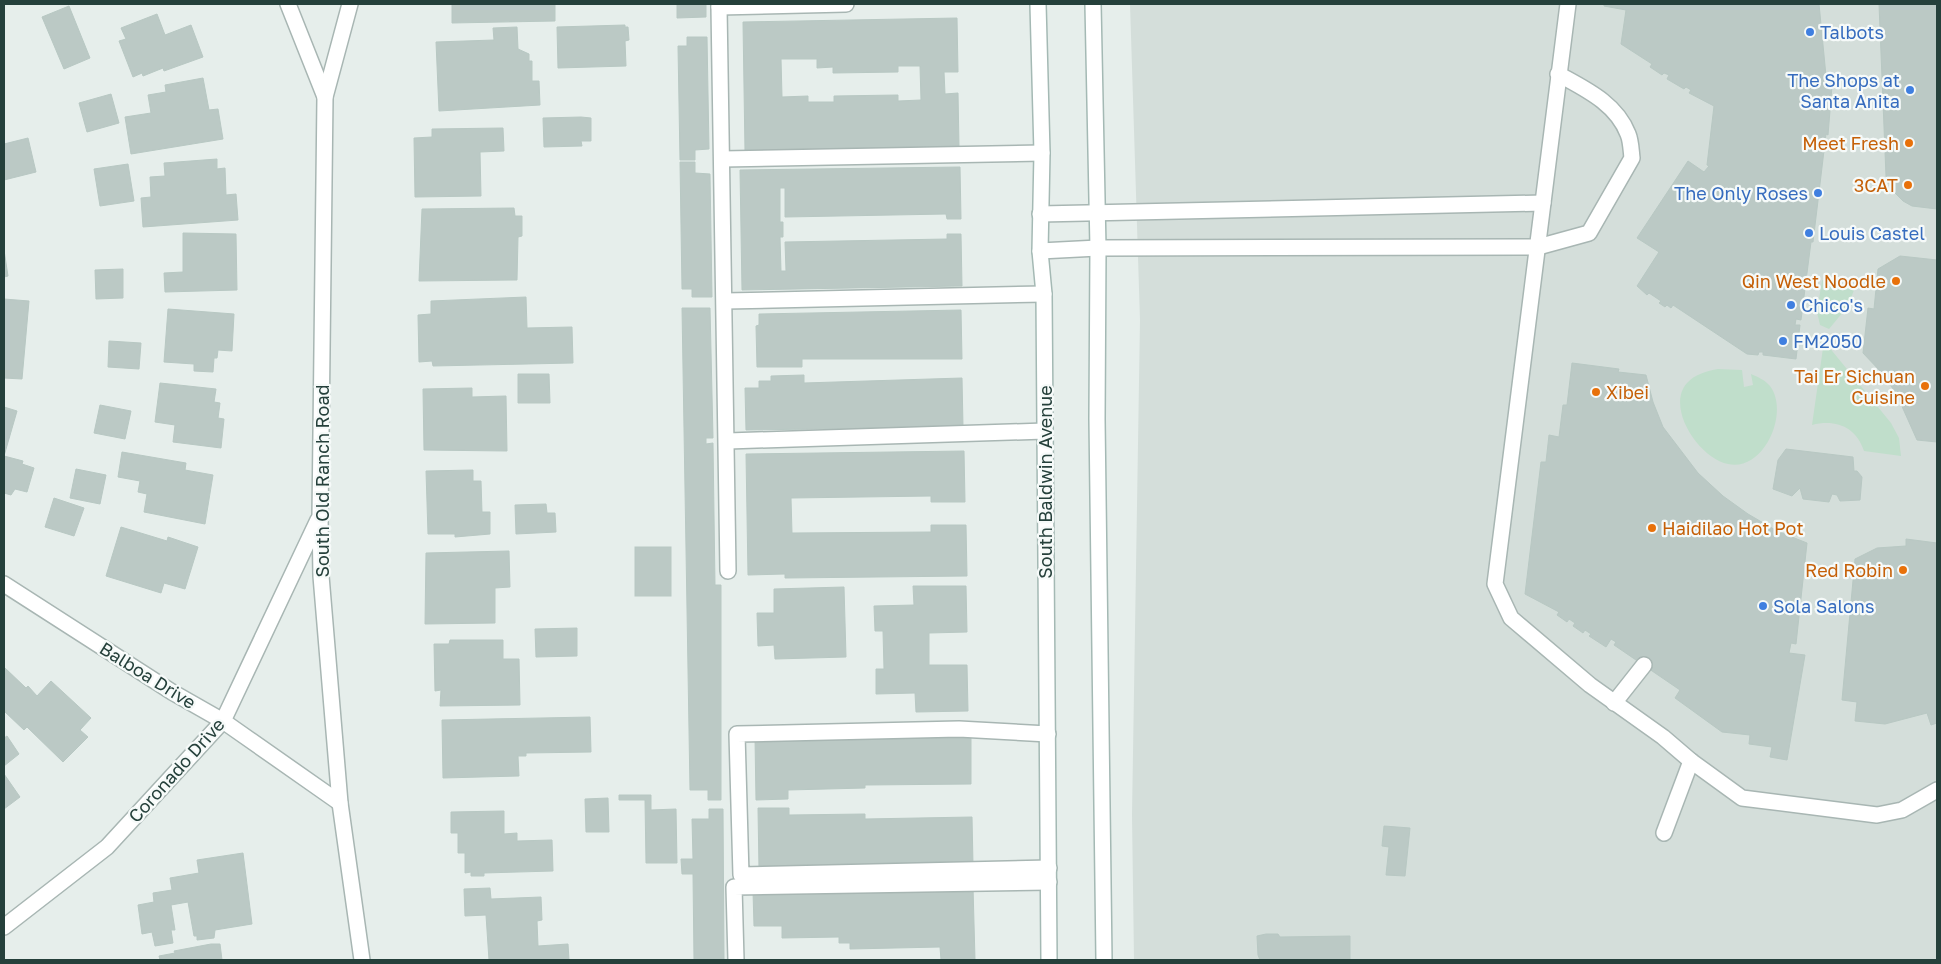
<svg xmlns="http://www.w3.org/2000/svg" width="1941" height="964" font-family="'Golos Text',sans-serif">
<rect width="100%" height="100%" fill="#e6eeeb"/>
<path fill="#d4deda" d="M1130,4h807v956h-803l-2,-145 8,-495z"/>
<g fill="#c0decb">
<path d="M1822,280l32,10 -6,16 -19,23 -9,-4 -3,-13z"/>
<path d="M1824,341l67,82 8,15 2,18 -37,-5c-8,-24 -28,-32 -52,-26z"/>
<path d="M1718,369l24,1 2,17 9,-2 -2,-11c7,3 14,6 19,12 20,26 -6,86 -42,78 -28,-5 -63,-56 -41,-81 8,-9 20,-12 31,-14z"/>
</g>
<g fill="#bbc9c5" stroke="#b8c8c3" fill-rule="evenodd">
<path d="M452,4h103v17l-103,2z"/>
<path d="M677,4h29v13l-29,1z"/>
<path d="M1604,4h215l8,82h5l-4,49 -2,-1 -13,108h-2l-10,78 -5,-1 -1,6h5l-4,34 -33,-4v-3h-4l-1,3 -11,-1 -74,-49 -2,3 -4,-3 -2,2 -6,-4 2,-2 -12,-8 -2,2 -10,-9 22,-34 -22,-14 51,-77 16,11 5,-6 -2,-1 7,-59 -25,-13 2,-3 -5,-3 -2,2 -17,-10 2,-4 -5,-2 -2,2 -12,-8 2,-3 -31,-20 5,-34 -22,-4z"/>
<path d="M1879,4h58v205l-25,-3 -9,-5 -11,-11 -6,-14z"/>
<path d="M69,6l21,52 -26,11 -22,-52z"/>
<path d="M157,14l8,21 26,-10 12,32 -39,14 -1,-3 -20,8 -1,-3 -9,4 -14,-36 7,-2 -5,-11z"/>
<path d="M957,18l1,54h-14l1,22 13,-1 1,54 -214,4 -2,-129zM781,59h36v9l16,-1v6l65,-1v-6h22l1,34 -23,1v-6l-64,1v6h-26v-6l-26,1z"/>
<path d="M625,25v2h3l1,13 -4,1 1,25 -68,2 -1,-41z"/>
<path d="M517,27l1,22 11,5v7h3v20h7l1,24 -101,6 -3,-69 58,-2 -1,-12z"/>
<path d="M687,37h20l2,112 -14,1v10h-15l-2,-114h9z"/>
<path d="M203,78l6,32 9,-1 5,30 -92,15 -6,-37 26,-4 -3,-18 18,-3 -1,-7z"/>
<path d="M111,94l8,29 -32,9 -8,-29z"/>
<path d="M581,117l10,1v23h-10l1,5 -38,1 -1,-29z"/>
<path d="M503,128l1,23 -24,1 1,44 -66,1 -1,-59 18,-1v-8z"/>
<path d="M28,138l8,34 -32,8v-36z"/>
<path d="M217,159v10l8,-1 1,27 10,-1 2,26 -95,7 -2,-29 10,-1 -1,-20 15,-1 -1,-13z"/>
<path d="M680,162h15v11l15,1 2,123h-20v-8h-10z"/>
<path d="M128,164l6,37 -34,5 -6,-37z"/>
<path d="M960,167l1,52h-14l-1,-5 -161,3v-29h-5v34h3v15h-3l1,34h5l-1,-29 162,-3v-5h14l1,52 -220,4 -2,-120z"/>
<path d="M514,208l1,8h7v20l-4,1 -1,43 -98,1 3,-72z"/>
<path d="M183,233l53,1 1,56 -72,2 -1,-19 19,-1z"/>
<path d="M4,250l4,26 -4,1z"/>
<path d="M1900,256l37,4v182l-20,-2 -21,-47 -15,-21 -18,-19 5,-45 6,1 4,-40z"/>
<path d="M123,269v29l-27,1 -1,-29z"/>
<path d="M526,297l1,31 45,-1 1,36 -140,3 -1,-5 -13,1 -1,-47 13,-1v-13z"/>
<path d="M4,299l25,2 -7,78 -18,-1z"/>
<path d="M682,308h28l3,130h-7v6l7,-1 2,142h6v215h-13v-10h-18z"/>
<path d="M168,309l66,5 -2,37 -14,-1 -1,8h-3l-1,14 -19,-1v-7l-30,-2z"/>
<path d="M961,310l1,49h-160v8h-45l-1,-41 3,-1v-11z"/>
<path d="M109,341l32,2 -2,26 -31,-2z"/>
<path d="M1572,363l47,6 -1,3 28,3 7,27 10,25 35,46 25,23 25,18 29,17 30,12 -11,101 -5,-1 -2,10 16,2 -18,105 -17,-3 2,-10 -23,-3 1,-9 -28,-3 -47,-34 5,-8 -66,-45 2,-3 -5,-3 -5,8 -17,-11 2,-2 -6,-4 -2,3 -10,-7 2,-3 -6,-4 -2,3 -10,-7 2,-3 -34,-18 16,-132h5l3,-27 10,2 4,-32h4z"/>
<path d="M518,374h31l1,29h-32z"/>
<path d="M804,375v8l158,-5 1,49 -217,3 -1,-42h14v-7h12v-5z"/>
<path d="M160,383l56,6 -2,13 6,1 -2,15 6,1 -3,29 -48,-6 2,-17 -20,-3z"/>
<path d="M472,388v9l34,-1 1,55 -83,-1 -1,-61z"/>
<path d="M100,405l31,6 -6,28 -31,-6z"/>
<path d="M4,407l13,4 -13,45z"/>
<path d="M1786,449l67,8 1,14h3l5,6 -2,23 -20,1 -3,-6 -5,-1 -3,8 -26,-3 -3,-11 -8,8 -19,-7 5,-29z"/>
<path d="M964,451l1,51h-34v-6l-140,2 1,35 139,-1v-7h35l1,51 -182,2v-4l-37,1 -2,-121z"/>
<path d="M122,452l64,11 -1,7 28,5 -8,49 -61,-12 3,-18 -9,-2 2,-11 -22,-4z"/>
<path d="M4,456l19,5 -1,3 12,4 -7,24 -12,-3 -4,6 -7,-2z"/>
<path d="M76,469l30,6 -6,29 -30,-6z"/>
<path d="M473,470v11h8l1,31h8v22l-35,3v-3h-27l-2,-63z"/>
<path d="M54,498l30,10 -10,28 -29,-9z"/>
<path d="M546,504l1,9h8l1,19 -40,2 -1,-29z"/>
<path d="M121,527l46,14 1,-4 30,10 -13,42 -21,-6 -3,10 -55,-17z"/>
<path d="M1906,539l31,4v180l-6,2 -4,-12 -42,11 -30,-3 2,-19 -15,-2 13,-141 22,-11 29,-2z"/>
<rect x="635" y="547" width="36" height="49"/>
<path d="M509,551l1,36 -15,1v35l-70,1 1,-71z"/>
<path d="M913,586h53l1,46 -38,1v32h38l1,46 -52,1 -1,-19 -39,1v-25h8l-1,-38h-8l-1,-25 40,-1z"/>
<path d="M844,587l2,70 -71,2 -1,-14 -16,1 -1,-33h17v-24z"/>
<path d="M577,628v28l-41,1 -1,-28z"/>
<path d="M450,640h53v19h16l1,46 -80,1 1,-16 -6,1 -1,-47h15z"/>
<path d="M5,668l21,20 2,-2 9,10 14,-15 40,37 -11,12 8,7 -25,25 -36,-35 -3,3 -20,-19z"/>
<path d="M590,717l1,35 -65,1v3h-8l1,20 -76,2 -1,-58z"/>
<path d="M971,734v50l-106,1v3l-77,2v9l-32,1 -1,-62z"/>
<path d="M7,736l12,18 -15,12v-28z"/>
<path d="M4,774l16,23 -16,12z"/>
<path d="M619,795h32v15l25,-1 1,54h-31l-1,-63h-26z"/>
<path d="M608,798l1,34h-23l-1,-33z"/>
<path d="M758,808h31v7l76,-1v5l107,-2 1,48 -214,4z"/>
<path d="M709,809h14l1,151h-30l-1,-86h-11l-1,-15h12l-1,-40h17z"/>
<path d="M504,811v23l13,-1v8l35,-1 1,31 -69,2v3h-13v-4l-6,1v-20h-7v-20h-7v-21z"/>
<path d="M1384,826l26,2 -5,48 -19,-1 3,-28 -7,-1z"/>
<path d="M243,853l9,71 -37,6 -1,8 -17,2v-4h-3l-6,-34 -17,3 4,25h-4l2,13 -18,3 -3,-14 -10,2 -4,-29 16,-3 -1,-9 19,-3 -2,-12 29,-5 -2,-13z"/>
<path d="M973,887l2,73h-34l-1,-13 -90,2v-6h-11v-6l-57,1v-12h-28l-1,-35z"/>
<path d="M490,888l1,11 50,-2 1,23 -5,1 1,25 30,-2 1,16h-80l-3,-45 -21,1 -1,-27z"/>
<path d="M1266,934h12l2,3 70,-1v24h-90l-2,-5 -1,-19z"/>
<path d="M211,944h9l2,16h-62l-1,-4 16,-3 -1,-2z"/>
</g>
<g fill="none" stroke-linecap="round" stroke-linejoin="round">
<defs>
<g id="service">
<path d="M719,4v3l127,-3"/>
<path d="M719,7l9,564"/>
<path d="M722,159l320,-6"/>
<path d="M1538,247l51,-14 43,-75c-1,-8 -1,-17 -4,-24 -12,-31 -43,-45 -70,-60"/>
<path d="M725,301l319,-7"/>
<path d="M728,441l317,-10"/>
<path d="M1614,703l30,-38"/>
<path d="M1048,734l-89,-5 -222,5 4,141 308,-7"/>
<path d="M1664,833l27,-72"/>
<path d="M736,960l-2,-73 315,-5"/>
</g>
<g id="minor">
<path d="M288,4l37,93"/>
<path d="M350,4l-25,93 -5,420 1,59 19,227 22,157"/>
<path d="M1568,4l-73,580 16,34 79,67 73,52 28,24 51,37 135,17 25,-5 35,-20"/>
<path d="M4,584l168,108 51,29 117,82"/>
<path d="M4,927l103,-80 116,-126 95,-201"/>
</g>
<g id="tertiary">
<path d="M1040,214l503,-11"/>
<path d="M1040,251l58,-3 440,-1"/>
</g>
<g id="secondary">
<path d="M1038,4l4,149 -2,98 4,43 5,666"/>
<path d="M1093,4l5,244 -1,171 7,541"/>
</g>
</defs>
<use href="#service" stroke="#a8b6b3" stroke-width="18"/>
<use href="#minor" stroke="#a8b6b3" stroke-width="18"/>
<use href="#tertiary" stroke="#a8b6b3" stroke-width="18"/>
<use href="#secondary" stroke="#a4b9b4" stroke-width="18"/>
<use href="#service" stroke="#fff" stroke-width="15"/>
<use href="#minor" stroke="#fff" stroke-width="15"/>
<use href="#tertiary" stroke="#fff" stroke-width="15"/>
<use href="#secondary" stroke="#fff" stroke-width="15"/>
</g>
<g fill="#3f7fe0" stroke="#f6faf9" stroke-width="2">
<circle cx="1810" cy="32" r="5"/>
<circle cx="1910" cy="90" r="5"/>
<circle cx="1818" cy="193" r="5"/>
<circle cx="1809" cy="233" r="5"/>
<circle cx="1791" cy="305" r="5"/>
<circle cx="1783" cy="341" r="5"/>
<circle cx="1763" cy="606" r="5"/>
</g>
<g fill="#e8710a" stroke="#f6faf9" stroke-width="2">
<circle cx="1909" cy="143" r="5"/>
<circle cx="1908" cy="185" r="5"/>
<circle cx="1896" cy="281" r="5"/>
<circle cx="1925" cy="386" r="5"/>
<circle cx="1596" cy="392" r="5"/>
<circle cx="1652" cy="528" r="5"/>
<circle cx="1903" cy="570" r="5"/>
</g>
<g text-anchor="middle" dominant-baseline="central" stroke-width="4.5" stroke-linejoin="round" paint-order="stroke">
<g font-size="18" fill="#366cbe" stroke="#f6faf9" text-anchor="start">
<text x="1820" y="32">Talbots</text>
<text x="1900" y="80" text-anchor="end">The Shops at<tspan x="1900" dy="21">Santa Anita</tspan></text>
<text x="1808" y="193" text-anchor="end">The Only Roses</text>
<text x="1819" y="233">Louis Castel</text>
<text x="1801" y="305">Chico's</text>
<text x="1793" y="341">FM2050</text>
<text x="1773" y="606">Sola Salons</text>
</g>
<g font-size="18" fill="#c56008" stroke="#f6faf9" text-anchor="end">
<text x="1899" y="143">Meet Fresh</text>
<text x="1898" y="185">3CAT</text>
<text x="1886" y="281">Qin West Noodle</text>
<text x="1915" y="376">Tai Er Sichuan<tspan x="1915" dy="21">Cuisine</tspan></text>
<text x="1606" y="392" text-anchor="start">Xibei</text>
<text x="1662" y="528" text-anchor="start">Haidilao Hot Pot</text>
<text x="1893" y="570">Red Robin</text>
</g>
<g font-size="18" fill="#25403b" stroke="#f6faf9">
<text transform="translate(322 481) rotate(-90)">South Old Ranch Road</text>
<text transform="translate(1045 482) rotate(-90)">South Baldwin Avenue</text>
<text transform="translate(148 675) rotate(32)">Balboa Drive</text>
<text transform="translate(176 770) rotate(-48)">Coronado Drive</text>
</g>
</g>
<rect width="1941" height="964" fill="none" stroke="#25403b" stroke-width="10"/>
</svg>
